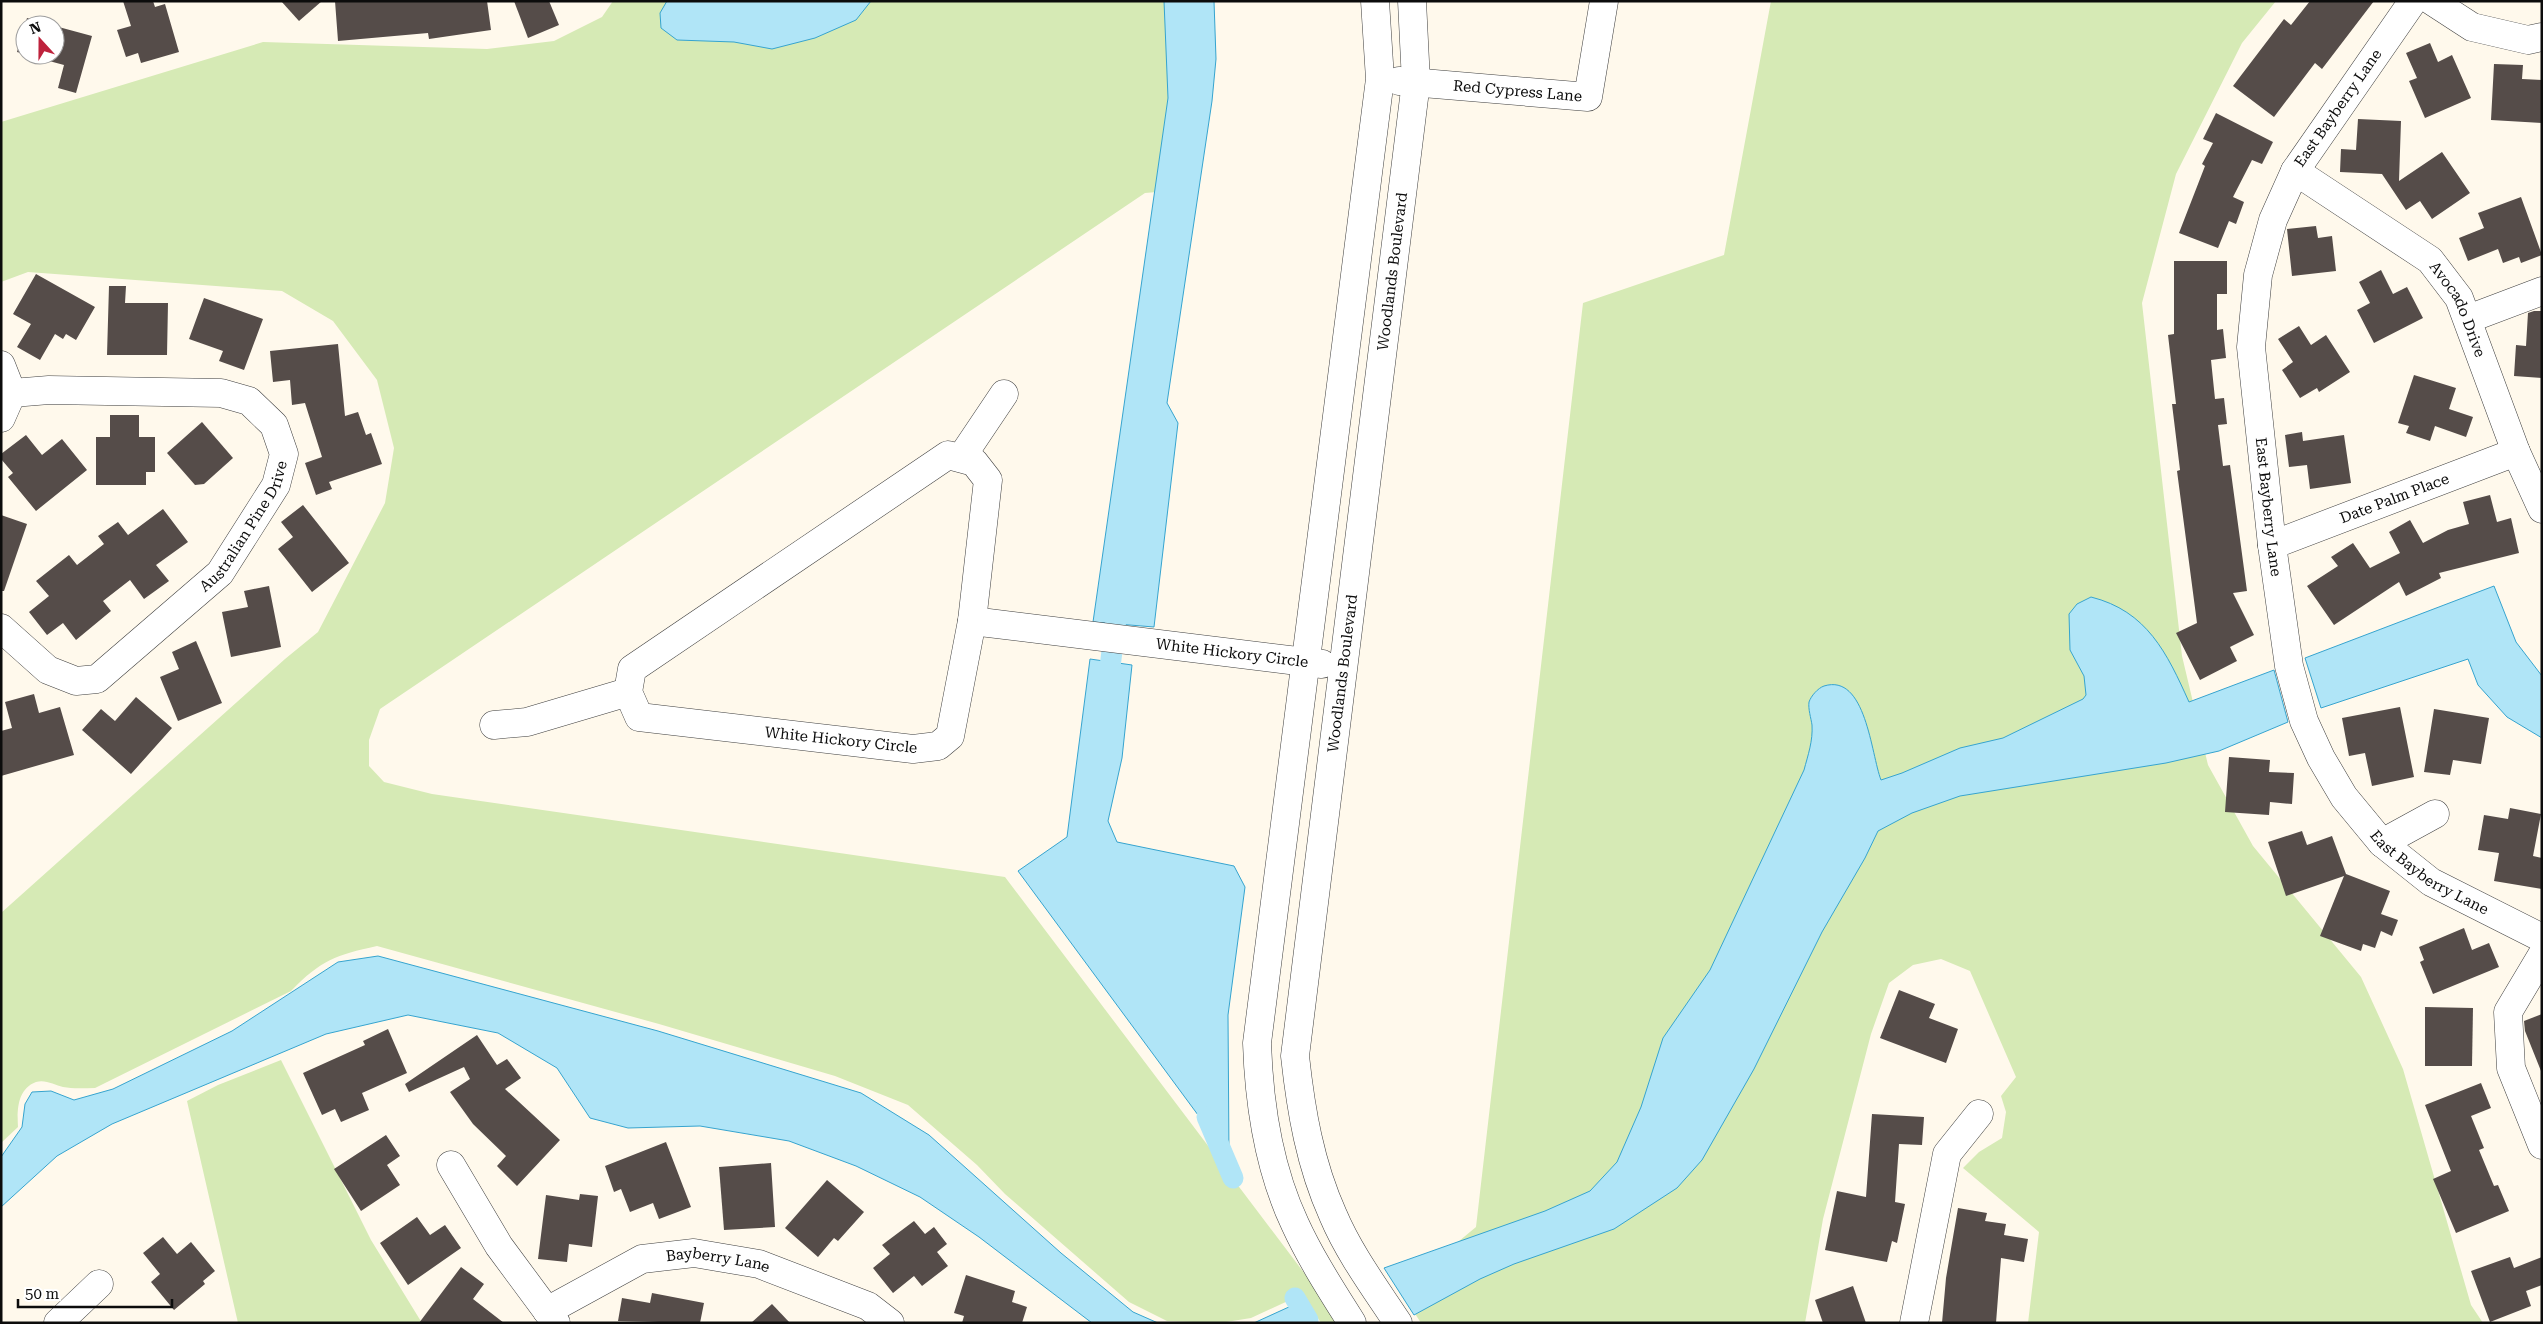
<svg xmlns="http://www.w3.org/2000/svg" width="2543" height="1324" font-family="'Roboto Serif',serif">
<rect width="100%" height="100%" fill="#fff9ec"/>
<g fill="#d6eab5">
<path d="M613,1h574l-18,190 -24,2 -765,516 -11,31v26l15,16 48,12 573,83 309,409 22,37h-15l-18,-29 -52,24 -31,5 -53,-2 -38,-19 -124,-108 -28,-29 -69,-60 -73,-29 -176,-52 -282,-78c-41,9 -56,14 -86,45l-196,97c-10,0 -22,1 -32,-1 -8,-2 -18,-8 -27,-5 -19,7 -19,29 -18,45l-17,16v-230l284,-254 33,-27 67,-129 9,-55 -17,-68 -44,-59 -51,-30 -254,-19 -27,10v-160l262,-80 224,7 67,-8 48,-24z"/>
<path d="M1771,1h505l-34,42 -66,131 -34,129 40,353 26,109 45,81 108,131 42,92 68,236 12,18h-455l11,-91 -76,-64 16,-16 23,-14 4,-26 -5,-16 15,-19 -46,-106 -29,-12 -28,6 -24,18 -18,51 -48,185 -18,104h-384l-21,-33 76,-63 107,-924 141,-48z"/>
<path d="M281,1060l90,180 51,83h-184l-51,-222 31,-16z"/>
</g>
<g fill="#b0e5f7" stroke="#36a4cf">
<path d="M667,1h204l-15,19 -41,18 -43,11 -38,-7 -57,-2 -16,-12 -1,-15z"/>
<path d="M1164,1h50l2,58 -4,42 -45,302 11,20 -24,204 -61,-5 75,-524z"/>
<path d="M2494,586l22,56 26,34v62l-35,-21 -29,-32 -10,-26 -147,49 -16,-50z"/>
<path d="M2091,597c56,14 76,56 98,105l85,-32 14,52 -69,29 -53,12 -206,33 -48,17 -34,18 -13,27 -43,74 -68,137 -52,91 -25,28 -63,41 -100,35 -34,15 -66,36 -30,-47 161,-57 45,-20 27,-29 24,-55 22,-69 47,-68 94,-200c4,-15 9,-29 8,-45 -1,-7 -4,-16 -3,-23 2,-6 9,-14 15,-16 42,-13 47,68 57,94l21,-7 58,-25 43,-10 80,-39 3,-4 -2,-19 -14,-26 -1,-36 8,-10z"/>
<path d="M1090,659l42,6 -10,93 -14,63 9,21 117,24 11,21 -17,128 1,142 -211,-286 49,-34z"/>
<path d="M378,956l280,75 203,62 68,42 132,118 72,59 25,11h-66l-113,-86 -59,-40 -64,-31 -67,-25 -89,-15 -72,2 -38,-10 -33,-50 -59,-35 -90,-18 -82,19 -214,90 -55,32 -56,51v-50l21,-30 3,-23 7,-12 19,-1 23,9 39,-11 119,-58 106,-69z"/>
<path d="M1302,1301l11,22h-59l2,-1z"/>
</g>
<g fill="none" stroke-linecap="round" stroke-linejoin="round">
<g stroke="#b0e5f7" stroke-width="21">
<path d="M1107,691l12,-96"/>
<path d="M1207,1117l26,61"/>
<path d="M1295,1298l13,22"/>
</g>
</g>
<g fill="#554c49">
<path d="M123,1h30l2,6 10,-3 14,48 -38,11 -3,-10 -12,4 -9,-27 14,-4z"/>
<path d="M281,1h41l-23,20z"/>
<path d="M335,1h152l4,29 -62,9 -1,-6 -90,8z"/>
<path d="M514,1h35l10,24 -31,13z"/>
<path d="M2310,1h64l-52,68 -7,-6 -41,54 -41,-31 51,-67 7,6z"/>
<path d="M27,18l24,7h-26v29l-8,-2z"/>
<path d="M55,26l37,10 -16,57 -18,-5 6,-23 -37,-10h28z"/>
<path d="M2430,43l8,19 14,-7 19,43 -46,20 -16,-37 8,-3 -11,-25z"/>
<path d="M2494,64l29,1 -1,14 20,1v43l-51,-3z"/>
<path d="M2216,113l57,29 -11,22 -10,-4 -19,37 11,5 -8,22 -7,-3 -11,27 -39,-15 26,-67 -3,-2 11,-21 -10,-4z"/>
<path d="M2358,119l43,2 -2,60 43,-29 28,41 -38,26 -12,-18 -14,9 -24,-36 -42,-2 1,-23 15,1z"/>
<path d="M2521,197l21,58 -21,8 -2,-6 -16,6 -5,-14 -30,12 -9,-23 25,-10 -6,-15z"/>
<path d="M2316,226l2,12 14,-2 4,35 -44,5 -5,-47z"/>
<path d="M2174,261h53v33h-10v36l6,-1 3,29 -15,2 4,39 9,-1 3,26 -9,1 5,41 7,-1 17,126 -14,2 21,42 -24,12 7,14 -37,19 -24,-47 21,-10 -20,-152 3,-1 -8,-66h4l-8,-69 6,-1z"/>
<path d="M2381,270l12,24 14,-7 16,31 -49,25 -17,-33 13,-7 -11,-21z"/>
<path d="M36,274l59,33 -19,33 -10,-6 -3,5 -8,-5 -15,26 -23,-13 14,-23 -18,-10z"/>
<path d="M109,286h17l-1,17h43l-1,52h-60z"/>
<path d="M204,298l59,21 -19,51 -25,-9 4,-10 -34,-12z"/>
<path d="M2534,311h8v67l-28,-2 2,-31 10,1 2,-33z"/>
<path d="M2299,326l12,19 15,-10 24,37 -31,20 -2,-4 -17,10 -18,-28 11,-8 -15,-23z"/>
<path d="M338,344l7,72 13,-4 8,23 5,-2 11,31 -53,18 3,7 -16,6 -11,-32 17,-6 -17,-54 -13,2 -2,-25 -17,2 -3,-31z"/>
<path d="M2414,375l42,13 -7,21 24,8 -7,20 -31,-11 -5,15 -24,-8 3,-7 -11,-3z"/>
<path d="M110,415h29v22h16v35h-9v13h-50v-48h14z"/>
<path d="M202,422l31,36 -29,26 -9,1 -28,-32z"/>
<path d="M2302,432l1,9 41,-6 7,48 -41,6 -3,-24 -18,2 -4,-32z"/>
<path d="M26,435l16,20 20,-16 25,31 -51,41 -28,-34 5,-4 -12,-14v-5z"/>
<path d="M2490,495l7,27 14,-4 8,35 -80,20 2,5 -35,18 -7,-14 -65,43 -27,-39 31,-20 -7,-9 22,-14 17,25 30,-15 -11,-21 21,-12 13,23 25,-13 21,-6 -6,-22z"/>
<path d="M303,505l46,58 -37,29 -34,-43 15,-12 -12,-15z"/>
<path d="M163,509l25,33 -32,23 13,16 -25,18 -14,-19 -27,21 8,10 -35,29 -13,-17 -16,12 -18,-23 20,-16 -13,-15 33,-26 8,10 27,-21 -6,-8 20,-14 10,13z"/>
<path d="M1,515l26,9 -23,67h-3z"/>
<path d="M269,586l12,61 -50,10 -9,-45 26,-5 -4,-16z"/>
<path d="M196,641l26,62 -44,18 -18,-44 19,-8 -7,-17z"/>
<path d="M34,694l5,19 21,-6 14,48 -73,21v-45l11,-3 -7,-26z"/>
<path d="M136,697l36,31 -41,46 -49,-44 19,-21 14,12z"/>
<path d="M2400,707l14,70 -42,9 -7,-33 -16,3 -7,-38z"/>
<path d="M2434,709l55,9 -8,46 -28,-4 -3,15 -26,-3z"/>
<path d="M2229,757l41,3 -1,12 25,1 -2,31 -22,-2 -1,13 -44,-3z"/>
<path d="M2510,808l31,6 -8,42 9,2v31l-48,-8 5,-28 -21,-3 6,-35 24,4z"/>
<path d="M2302,831l5,14 25,-9 14,38 44,17 -9,23 17,6 -6,16 -11,-5 -6,17 -12,-4 -2,7 -41,-15 24,-60 -58,20 -18,-54z"/>
<path d="M2464,928l8,22 17,-7 10,24 -66,27 -13,-32 4,-2 -5,-13z"/>
<path d="M1899,990l36,14 -6,14 29,11 -12,34 -66,-25z"/>
<path d="M2425,1007l48,1 -1,58h-47z"/>
<path d="M2542,1014v57h-1l-16,-40 -1,-10z"/>
<path d="M388,1029l19,44 -45,20 7,17 -28,12 -6,-13 -13,6 -19,-42 62,-28 -2,-4z"/>
<path d="M477,1035l20,30 10,-6 14,19 -16,11 55,51 -43,46 -20,-20 9,-10 -33,-32 -23,-32 20,-13 -6,-12 -55,25 -4,-8z"/>
<path d="M2481,1083l10,25 -20,8 13,32 -5,2 15,36 4,-1 11,26 -53,22 -23,-54 18,-8 -26,-66z"/>
<path d="M1872,1114l52,3 -2,28 -23,-1 -4,58 10,2 -8,39 -5,-2 -5,21 -62,-12 12,-59 29,6z"/>
<path d="M386,1135l14,21 -13,9 13,20 -39,26 -27,-42z"/>
<path d="M666,1142l25,65 -32,12 -6,-16 -23,9 -9,-23 -7,3 -9,-26z"/>
<path d="M771,1163l4,64 -51,3 -5,-63z"/>
<path d="M827,1180l37,32 -26,29 -4,-3 -16,19 -33,-29z"/>
<path d="M580,1194l18,2 -6,51 -23,-3 -2,18 -29,-3 8,-64 33,5z"/>
<path d="M1958,1208l29,5 -2,8 21,3 -2,11 24,4 -4,23 -23,-4 -5,65h-54l4,-45z"/>
<path d="M417,1217l13,18 15,-10 16,23 -53,37 -28,-42z"/>
<path d="M914,1221l11,13 9,-7 13,17 -10,8 11,14 -26,20 -8,-10 -21,17 -20,-25 17,-14 -8,-9z"/>
<path d="M163,1237l14,17 14,-12 24,29 -12,10 2,3 -31,26 -23,-28 9,-8 -17,-21z"/>
<path d="M2510,1257l4,11 28,-11v28l-16,6 5,15 -41,16 -19,-51z"/>
<path d="M461,1267l23,17 -11,15 31,24h-85z"/>
<path d="M966,1275l49,16 -3,11 15,5 -5,16h-60l2,-7 -10,-3z"/>
<path d="M1853,1286l13,37h-43l-8,-23z"/>
<path d="M652,1293l52,10 -4,20 -82,-2 4,-23 28,5z"/>
<path d="M772,1304l18,19h-39z"/>
</g>
<g fill="none" stroke-linecap="round" stroke-linejoin="round">
<defs>
<g id="minor">
<path id="s1" d="M2413,1l-118,170 -22,49 -15,55 -7,72 21,198 17,121 15,55 17,37 23,39 38,46 49,39 111,56"/>
<path d="M2432,1l40,26 56,13 14,-3"/>
<path id="s2" d="M1399,81l189,16 16,-96"/>
<path id="s3" d="M2295,171l135,89 29,38 57,154 26,57"/>
<path d="M2468,319l74,-28"/>
<path d="M1,365l11,28 -11,25"/>
<path d="M948,455l26,7 14,18 -16,141 -22,115 -12,10 -25,3 -274,-32 -11,-25 4,-23z"/>
<path d="M961,458l43,-64"/>
<path id="s4" d="M2272,545l244,-93"/>
<path id="s5" d="M972,621l350,43"/>
<path id="s6" d="M1,628l47,42 28,11 21,-2 123,-106 56,-88 8,-31 -10,-29 -25,-24 -28,-8 -172,-3 -37,3"/>
<path d="M494,725l33,-3 101,-30"/>
<path d="M2382,843l53,-29"/>
<path d="M2542,955l-34,57 3,56 31,77"/>
<path d="M451,1165l48,81 57,77"/>
<path id="s7" d="M547,1311l95,-52 52,-6 65,11 109,42 22,17"/>
<path d="M58,1323l41,-39"/>
<path d="M1352,1323c-20,-32 -41,-64 -57,-99 -26,-55 -36,-121 -38,-181l123,-964 -5,-78"/>
<path id="s8" d="M1398,1323c-23,-35 -49,-70 -65,-108 -23,-51 -32,-104 -38,-159l121,-974 -4,-81"/>
<path d="M1914,1323l33,-169 32,-40"/>
</g>
</defs>
<use href="#minor" stroke="#3f3f3f" stroke-width="29"/>
<use href="#minor" stroke="#fff" stroke-width="28"/>
</g>
<g text-anchor="middle" dominant-baseline="central" stroke-width="5" stroke-linejoin="round" paint-order="stroke">
<g font-size="15" fill="#0c0c0c" stroke="#fff">
<text stroke="none"><textPath href="#s2" startOffset="119">Red Cypress Lane</textPath></text>
<text transform="translate(2338 108) rotate(-55)">East Bayberry Lane</text>
<text stroke="none"><textPath href="#s8" startOffset="1081">Woodlands Boulevard</textPath></text>
<text stroke="none"><textPath href="#s3" startOffset="219">Avocado Drive</textPath></text>
<text stroke="none"><textPath href="#s4" startOffset="131">Date Palm Place</textPath></text>
<text stroke="none"><textPath href="#s1" startOffset="551">East Bayberry Lane</textPath></text>
<text stroke="none"><textPath href="#s6" startOffset="329">Australian Pine Drive</textPath></text>
<text stroke="none"><textPath href="#s5" startOffset="262">White Hickory Circle</textPath></text>
<text stroke="none"><textPath href="#s8" startOffset="676">Woodlands Boulevard</textPath></text>
<text transform="translate(841 740) rotate(6)">White Hickory Circle</text>
<text stroke="none"><textPath href="#s1" startOffset="970">East Bayberry Lane</textPath></text>
<text stroke="none"><textPath href="#s7" startOffset="185">Bayberry Lane</textPath></text>
</g>
</g>
<rect width="2543" height="1324" fill="none" stroke="#0c0c0c" stroke-width="5"/>
<g transform="translate(40 40) rotate(339)"><circle r="24" fill="#ffffff" stroke="#9e9e9e"/>
<path d="M0-4L9 19L0 12L-9 19Z" fill="#be223c"/>
<text y="-8" font-size="14" font-weight="bold" text-anchor="middle" fill="#0c0c0c">N</text>
</g>
<path d="M18 1299v8h154v-8" fill="none" stroke="#0c0c0c" stroke-width="2.5"/>
<text x="25" y="1299" font-size="15" fill="#0c0c0c" stroke="#ffffff" stroke-width="4" paint-order="stroke">50 m</text>
</svg>
